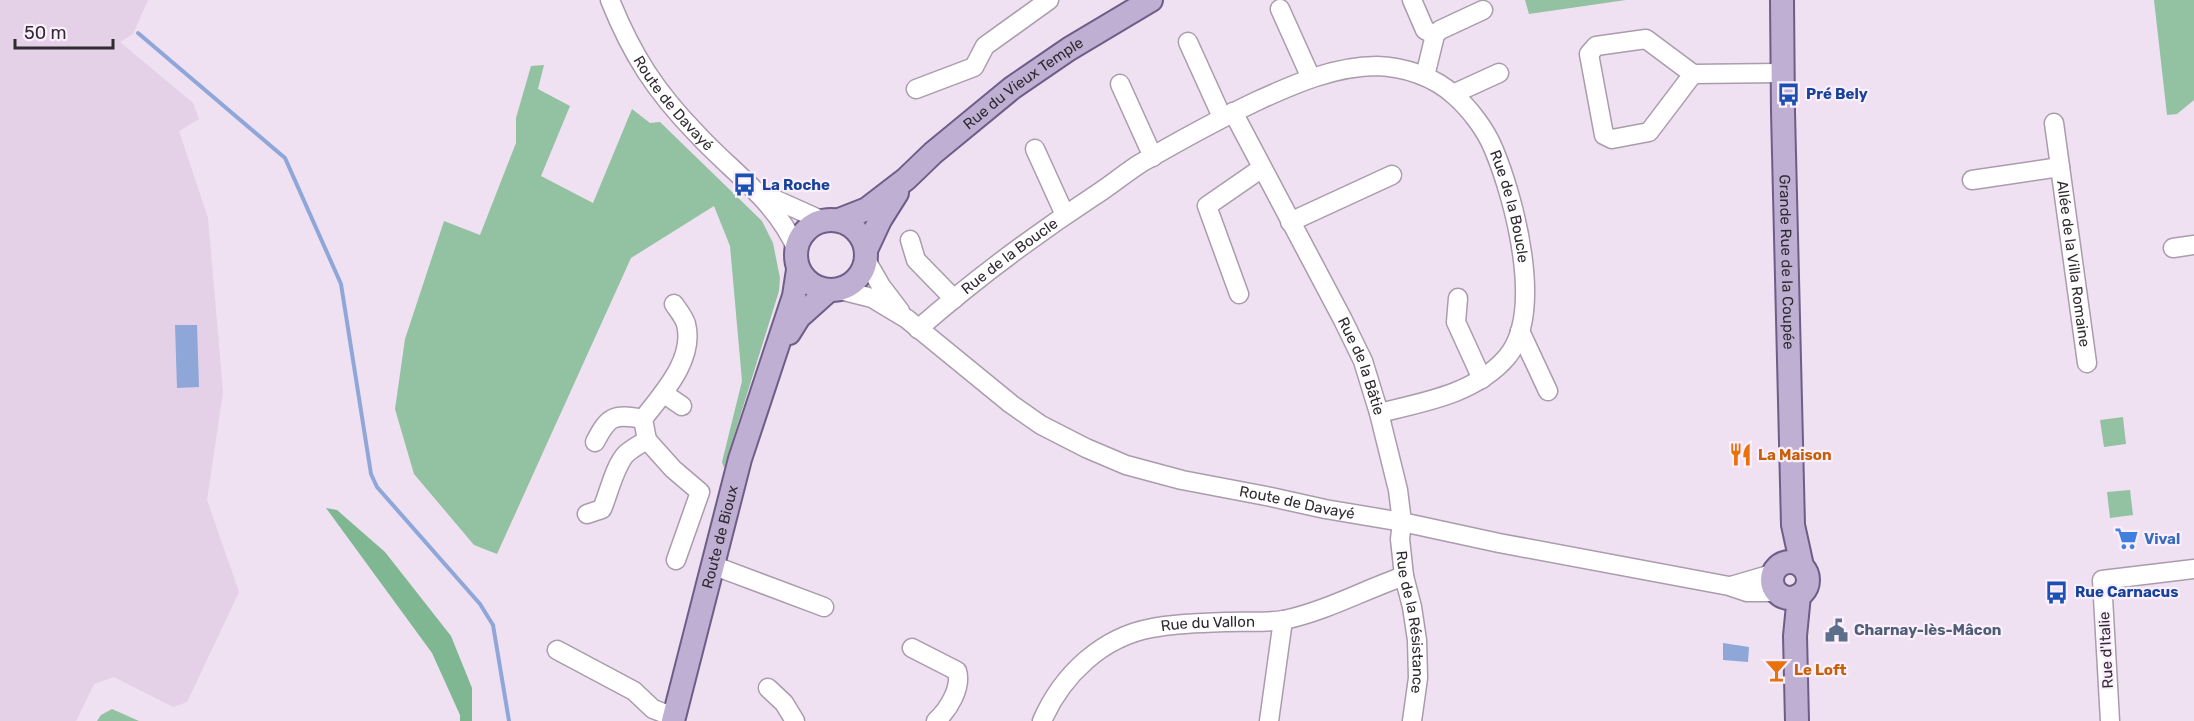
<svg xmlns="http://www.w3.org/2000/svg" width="2194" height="721" font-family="Rubik,sans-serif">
<rect width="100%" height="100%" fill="#efe0f2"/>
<path fill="#e4d0e7" d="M0,0h148l-15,34 -13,8 73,61 6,16 -20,12 29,87 15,174 -16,108 32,92 -52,110 -14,5 -59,-30 -20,7 -18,37h-76z"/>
<g fill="#92c2a2">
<path d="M1525,0h101l-97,14z"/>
<path d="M2154,0h40v100l-17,14 -10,1z"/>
<path d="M544,65l-6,24 32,17 -29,70 52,27 39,-94 18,14 10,-1 102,99 11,22 7,35 -1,13 -55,177 -2,-6 20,-81 -12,-135 -16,-40 -83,52 -134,296 -23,-9 -60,-71 -19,-65 10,-70 39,-118 36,14 36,-92v-25l15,-52z"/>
<path d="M2123,417l3,27 -22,3 -4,-27z"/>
<path d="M2130,490l3,25 -23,3 -3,-26z"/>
<path d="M112,709l27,12h-42l4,-6z"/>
</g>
<path fill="#80b793" d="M326,508l11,2 48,42 66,84 21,52v33h-12v-6l-28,-62z"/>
<g fill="#8fa7d8">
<path d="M175,325h22l2,62 -22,1z"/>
<path d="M1723,643l26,4 -1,15 -25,-2z"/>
</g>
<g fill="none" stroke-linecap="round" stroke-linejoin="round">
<path stroke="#8fa7d8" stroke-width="4" d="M138,33l147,125 56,126 30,190 6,13 103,117 13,21 16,96"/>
<defs>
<g id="minor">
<path id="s1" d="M610,0c22,55 46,92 87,134 34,37 79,67 99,114"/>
<path d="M1412,0l13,30 10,5"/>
<path d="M1280,9l31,69"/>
<path d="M1188,42l34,75"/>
<path d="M1693,74l-44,58 -37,7 -8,-4 -15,-81 7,-8 50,-7 47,35 89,-1"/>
<path d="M1425,76l10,-41 5,-5 43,-20"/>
<path d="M1120,84l33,73"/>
<path d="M916,89l58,-22 11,-21 64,-46"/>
<path d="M1453,94l46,-21"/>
<path id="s2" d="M1233,112l110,208 20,41 16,52 19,77 4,32 -2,17 4,37 8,31 5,33 1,38 -6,43"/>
<path id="s3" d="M2054,123l33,240"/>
<path d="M1035,149l30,66"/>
<path d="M1972,180l88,-13"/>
<path d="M763,194l58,26"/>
<path d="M1290,222l102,-47"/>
<path d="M910,240l6,20 38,39"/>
<path d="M2173,248l21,-3"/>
<path d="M866,260l15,26 19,25"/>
<path id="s4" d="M840,290l32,8 35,21 104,85 30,21 45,23 40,17 56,15 89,17 54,12 77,13 97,21 230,43 18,6h29"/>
<path d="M1239,294l-32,-88 55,-38"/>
<path d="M1458,298l-2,24 26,57"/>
<path id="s5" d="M918,329c55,-48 115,-93 176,-133 16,-10 31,-23 47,-33 38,-22 76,-43 116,-62 37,-17 78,-35 120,-35 27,1 56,10 77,29 16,14 32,35 40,55 20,48 51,162 13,207 -32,37 -83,45 -128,56"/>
<path d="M1520,331l28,60"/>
<path d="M663,393l19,13"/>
<path d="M647,440l26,29 27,23 -24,68"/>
<path d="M595,442c13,-25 18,-29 48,-23"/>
<path d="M587,514l15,-5c7,-16 13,-45 25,-56 6,-5 13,-9 20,-13l-4,-21c20,-26 52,-60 43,-95 -2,-7 -8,-14 -12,-20"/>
<path d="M712,565l112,42"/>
<path d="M1731,586l41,-12"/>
<path d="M912,648l45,23c5,17 -9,39 -21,50"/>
<path d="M557,650l77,41 19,18 21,8"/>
<path d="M768,688l16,15 11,18"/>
<path id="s6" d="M1042,721c20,-46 60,-84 110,-93 24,-5 49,-5 73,-6 19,-1 40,1 59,-2 42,-9 80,-30 120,-44"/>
<path d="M1269,721l14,-101"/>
<path d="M2110,721l-8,-141 92,-11"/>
</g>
<g id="major">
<path id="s7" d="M1782,0l1,112 10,413 9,41"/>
<circle cx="831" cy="255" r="35"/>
<path id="s8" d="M839,220l28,-11 39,-30 27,-26 79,-65 57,-39 82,-49"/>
<path d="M866,250l14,-30 17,-27"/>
<path d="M789,333l10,-16 29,-26"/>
<circle cx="1790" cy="580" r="18"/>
<path id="s9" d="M673,721l67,-262 54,-163 4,-26"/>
<path d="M1797,721l-2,-85 4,-41"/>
</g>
</defs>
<use href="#minor" stroke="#aa9cac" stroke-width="21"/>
<use href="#major" stroke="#705d87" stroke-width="26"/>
<use href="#minor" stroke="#fff" stroke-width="18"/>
<use href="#major" stroke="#beafd3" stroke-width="22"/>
</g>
<defs>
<symbol id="bus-bare" viewBox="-9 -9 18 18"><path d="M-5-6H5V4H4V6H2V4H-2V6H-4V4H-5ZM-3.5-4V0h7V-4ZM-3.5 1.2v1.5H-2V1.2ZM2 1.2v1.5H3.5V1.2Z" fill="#1a4fb4" stroke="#fbeffd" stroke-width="2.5" paint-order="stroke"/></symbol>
<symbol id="restaurant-bare" viewBox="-9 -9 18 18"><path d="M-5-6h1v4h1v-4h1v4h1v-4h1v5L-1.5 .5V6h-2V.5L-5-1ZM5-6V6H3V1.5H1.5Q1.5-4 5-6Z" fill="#e8710a" stroke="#fbeffd" stroke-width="2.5" paint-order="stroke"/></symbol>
<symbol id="supermarket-bare" viewBox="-9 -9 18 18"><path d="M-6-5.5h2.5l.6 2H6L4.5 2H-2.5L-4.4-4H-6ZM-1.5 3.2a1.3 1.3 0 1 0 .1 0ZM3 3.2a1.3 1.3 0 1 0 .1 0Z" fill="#3f7fe0" stroke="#fbeffd" stroke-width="2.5" paint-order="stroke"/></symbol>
<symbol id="civic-bare" viewBox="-9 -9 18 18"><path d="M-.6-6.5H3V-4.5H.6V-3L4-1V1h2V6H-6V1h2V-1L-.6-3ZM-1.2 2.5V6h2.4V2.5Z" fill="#5c6f8a" stroke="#fbeffd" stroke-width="2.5" paint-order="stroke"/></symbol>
<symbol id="bar-bare" viewBox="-9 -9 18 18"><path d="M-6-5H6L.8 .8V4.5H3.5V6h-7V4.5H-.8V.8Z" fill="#e8710a" stroke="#fbeffd" stroke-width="2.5" paint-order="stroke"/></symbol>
</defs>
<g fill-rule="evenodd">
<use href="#bus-bare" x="1772" y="78" width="33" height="33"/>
<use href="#bus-bare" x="728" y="168" width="33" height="33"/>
<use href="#restaurant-bare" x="1724" y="438" width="33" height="33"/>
<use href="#supermarket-bare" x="2110" y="522" width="33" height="33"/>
<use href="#bus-bare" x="2040" y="576" width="33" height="33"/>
<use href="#civic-bare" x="1820" y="614" width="33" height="33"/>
<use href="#bar-bare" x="1760" y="654" width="33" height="33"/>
</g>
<g text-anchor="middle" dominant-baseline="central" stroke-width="4.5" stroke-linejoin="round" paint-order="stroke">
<g font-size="15" fill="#302a31" stroke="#fbeffd">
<text stroke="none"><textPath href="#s8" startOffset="231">Rue du Vieux Temple</textPath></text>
<text stroke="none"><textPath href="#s1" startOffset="122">Route de Davayé</textPath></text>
<text stroke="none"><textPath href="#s5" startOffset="747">Rue de la Boucle</textPath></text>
<text stroke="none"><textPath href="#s5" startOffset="117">Rue de la Boucle</textPath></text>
<text stroke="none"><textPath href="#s7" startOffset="262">Grande Rue de la Coupée</textPath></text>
<text stroke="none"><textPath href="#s3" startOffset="142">Allée de la Villa Romaine</textPath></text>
<text stroke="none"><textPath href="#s2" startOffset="285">Rue de la Bâtie</textPath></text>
<text stroke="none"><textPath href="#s4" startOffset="514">Route de Davayé</textPath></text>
<text stroke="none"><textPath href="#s9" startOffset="190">Route de Bioux</textPath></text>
<text stroke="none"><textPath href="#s2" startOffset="548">Rue de la Résistance</textPath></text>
<text stroke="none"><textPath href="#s6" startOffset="206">Rue du Vallon</textPath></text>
<text transform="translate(2106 650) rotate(-93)">Rue d'Italie</text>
</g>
<g font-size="15" font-weight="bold" fill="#164399" stroke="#fbeffd" text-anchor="start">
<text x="1806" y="94">Pré Bely</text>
<text x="762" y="185">La Roche</text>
<text x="2075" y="592">Rue Carnacus</text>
</g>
<g font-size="15" font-weight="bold" fill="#c56008" stroke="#fbeffd" text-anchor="start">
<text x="1758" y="455">La Maison</text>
<text x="1794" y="670">Le Loft</text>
</g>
<g font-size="15" font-weight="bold" fill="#366cbe" stroke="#fbeffd" text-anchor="start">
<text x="2144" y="539">Vival</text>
</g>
<g font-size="15" font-weight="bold" fill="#4e5e75" stroke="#fbeffd" text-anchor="start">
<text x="1854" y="630">Charnay-lès-Mâcon</text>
</g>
</g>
<path d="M15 39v9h98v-9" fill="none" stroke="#302a31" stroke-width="3"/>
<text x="24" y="39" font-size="18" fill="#302a31" stroke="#fbeffd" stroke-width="4.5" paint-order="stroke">50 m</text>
</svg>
